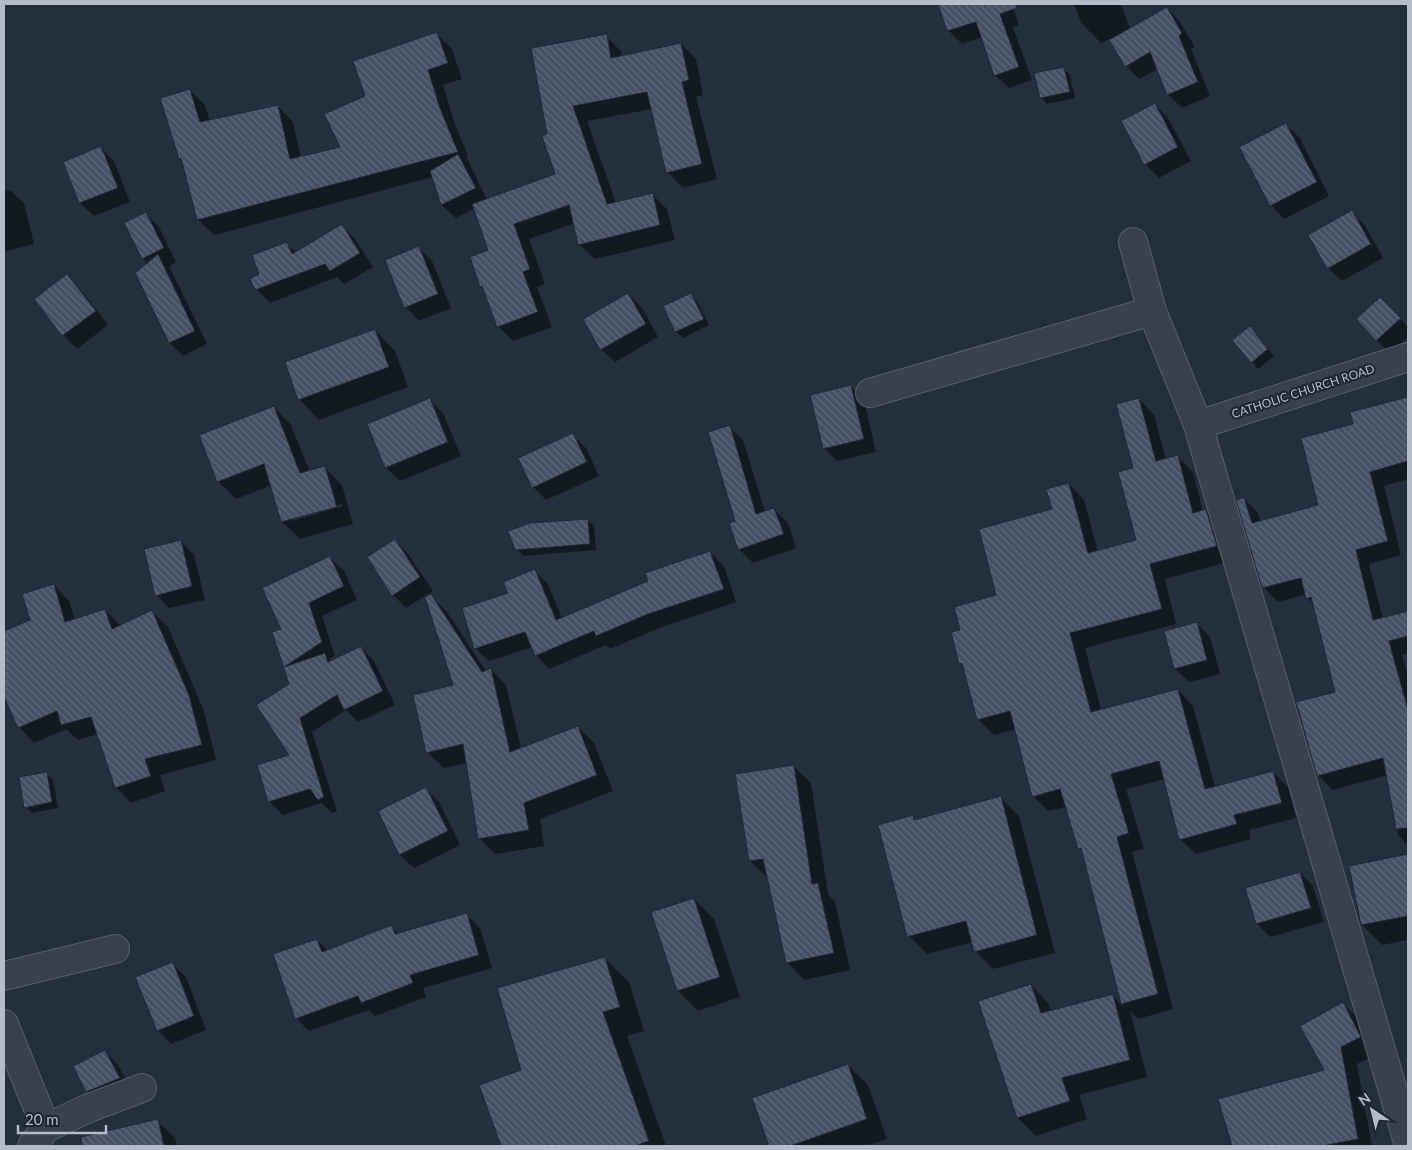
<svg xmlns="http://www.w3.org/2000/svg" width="1412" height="1150" font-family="Lato,sans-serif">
<defs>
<pattern id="building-back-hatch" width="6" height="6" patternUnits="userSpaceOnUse" patternTransform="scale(1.25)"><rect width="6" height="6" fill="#455162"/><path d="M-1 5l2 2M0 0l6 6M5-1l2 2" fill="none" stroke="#5d6877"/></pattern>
</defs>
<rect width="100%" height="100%" fill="#242f3e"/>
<g fill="#0007" fill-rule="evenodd">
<path d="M940,4h72l7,21 -6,2 19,53 -23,8 -14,-13 -13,-38 -20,7 -14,-14z"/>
<path d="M1074,4h47l9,25 37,-21 13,14 15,25 -4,2 19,47 -28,12 -14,-14 -10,-25 -19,10 -13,-13 -16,-27 -9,4 -20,-20z"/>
<path d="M437,34l15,15 10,30 -19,6 12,40 13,30 -2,1 21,44 70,-25 -8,-40 57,-99 15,15 2,6 58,-13 15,15 7,36 -7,2 21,82 -34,9 -15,-16 -16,-63 -65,12 29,82 36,-9 15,15 8,31 -80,19 -16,-15 -4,-21 -46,16 16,45 -8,3 15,40 -39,14 -15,-15 -13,-36 -4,-4 9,-35 -15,-43 -19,10 -14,-13 -9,-28 -219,58 -16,-15 -15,-59 -3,-3 10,-68 15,15 5,17 68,-16 15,16 8,36 40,-10 25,-52z"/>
<path d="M1064,68l6,7 5,23 -28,6 -6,-7z"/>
<path d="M1155,104l13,14 23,43 -32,17 -14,-14z"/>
<path d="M1286,125l14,13 29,58 -45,23 -13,-14z"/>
<path d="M101,148l13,13 16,41 -36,14 -14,-13 -16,-40z"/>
<path d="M10,190l14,13 10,41 -30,8v-61z"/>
<path d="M1351,212l14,13 18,33 -41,23 -14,-13z"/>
<path d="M145,213l14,14 17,35 -7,4 38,78 -24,12 -13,-13 -34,-69 12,-10 -5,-5 -17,-36z"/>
<path d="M342,225l13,14 18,28 -29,17 -7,-7 -67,26 -14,-14 4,-14 27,-31 9,9z"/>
<path d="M419,248l13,13 19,47 -32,13 -13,-14 -19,-46z"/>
<path d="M67,275l13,14 28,36 -31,24 -14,-14 -27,-36z"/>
<path d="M628,294l14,14 16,29 -43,25 -14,-13z"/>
<path d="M691,294l6,7 12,24 -26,13 -7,-6 -12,-25z"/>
<path d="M1380,299l28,28v10l-18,17 -33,-35z"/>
<path d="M375,330l20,21 13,36 -89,33 -20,-21z"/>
<path d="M1256,334l18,22 -16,13 -24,-29z"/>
<path d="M851,386l13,14 12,52 -39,9 -13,-13z"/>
<path d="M1408,398v81l-24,7 17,69 -32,9 14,55 25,-7v42l-6,1 6,21v169l-10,-10 -10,-60 -55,15 -15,-15 18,-82 -22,-89 -7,-6 -1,-4 -28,8 -15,-15 -19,-88 14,14 3,9 59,-16 35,-81 -3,-12z"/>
<path d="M429,399l14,14 18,43 -61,25 -14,-13 -18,-43z"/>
<path d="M1139,399l15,16 12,45 12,-3 15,15 10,39 3,-1 15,16 11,35 -67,18 11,45 -91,24 16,62 77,-20 15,16 22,81 58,-15 15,15 8,31 -47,12 2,9 -55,15 -16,-15 -15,-60 -39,10 18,60 -12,3 41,157 -35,10 -8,-8 17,66 -68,18 8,24 -51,17 -18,-18 -38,-116 51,-17 17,18 3,8 61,-16 11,11 -40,-154 -4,-4 -12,-41 -19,4 -15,-15 -17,-67 -22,6 -16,-16 -13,-51 -4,-5v-32l37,-35 71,-112 15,16 14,52 40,-11 -4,-73z"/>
<path d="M274,407l17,18 19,47 15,-4 17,17 11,39 -53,15 -18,-17 -10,-37 -36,14 -18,-18zM342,504l1,2 -51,15v-3z"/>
<path d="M729,427l14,13 22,72 9,-3 14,14 8,25 -43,15 -14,-14z"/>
<path d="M572,434l14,14 13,28 -53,24 -13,-13z"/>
<path d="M588,520l6,6 2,24 -73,6 -6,-7z"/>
<path d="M395,540l13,14 25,37 -27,17 -13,-13z"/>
<path d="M181,541l13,14 11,45 -36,8 -13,-13z"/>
<path d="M710,552l14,14 12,36 -74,25 -52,22 -4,-4 -57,24 -13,-14 -4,-8 -43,14 -14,-13 35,-54 24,-24 14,14 14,34 88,-36z"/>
<path d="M330,558l14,13 13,29 -35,16 13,40 -6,3 3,2 29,-14 13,14 21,44 -37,17 -12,-12 -34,22 25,79 -5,2 -10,-10 -39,12 -14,-14 21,-45v-71l-16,-52 8,-3z"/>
<path d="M54,585l15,16 6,19 30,-10 16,16 31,-14 16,15 36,84 12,49 -56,15 5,16 -34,12 -15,-16 -18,-53 -20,6 -12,-11 -32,14 -15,-16 -15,-33v-61l27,-13z"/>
<path d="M431,596l16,16 39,59 4,-2 16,16 15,64 57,-22 16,16 19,48 -73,28 4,27 -49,8 -16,-16 -12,-75 -23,5 -17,-16 28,-66z"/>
<path d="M1197,624l13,13 10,37 -31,8 -14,-13z"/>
<path d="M793,766l18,17 17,111 7,8 15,68 -46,10 -17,-18 -19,-84 -18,-17z"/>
<path d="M46,774l7,6 5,28 -26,5 -6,-6z"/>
<path d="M426,789l13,13 21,43 -46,23 -14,-13 -21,-43z"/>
<path d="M1001,798l18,18 36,137 -62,16 -18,-18 -2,-9 -46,12 -18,-18 3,-119 4,3z"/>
<path d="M1408,856v84l-26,5 -20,-20 -11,-58z"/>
<path d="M1300,873l13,13 11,36 -54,15 -13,-13 -11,-35z"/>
<path d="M694,899l20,20 26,78 -42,14 -20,-20 -25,-78z"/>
<path d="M467,915l13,13 12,40 -69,20 3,9 -51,19 -6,-6 -60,21 -13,-13 21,-78 11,11 63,-24 8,7z"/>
<path d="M604,958l25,24 15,49 -17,5 39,110h-164l-22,-60 42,-15z"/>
<path d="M172,964l14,13 20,53 -35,14 -13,-14z"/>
<path d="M1343,1004l17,16 17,34 -20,10 15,82h-152l13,-2 92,-74z"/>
<path d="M105,1052l13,13 14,26 -31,14 -14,-13 -12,-25z"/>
<path d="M848,1065l20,20 19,54 -21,7h-96l-16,-47z"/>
<path d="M157,1121l18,17 2,8h-53l-3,-17z"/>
</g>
<g fill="url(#building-back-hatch)" stroke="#1f2835">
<path d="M938,4h78l1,4 -17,6 19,53 -25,9 -18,-54 -29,9z"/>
<path d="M1167,7l15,26 -3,3 19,46 -31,13 -17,-43 -25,15 -16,-27z"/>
<path d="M437,32l11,31 -20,7 12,38 18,44 -261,68 -16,-62 -2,1 -19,-61 30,-9 10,33 78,-17 12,54 50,-12 -16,-33 41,-18 -12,-35z"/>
<path d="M607,34l4,24 70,-15 8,37 -7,2 20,82 -36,9 -19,-81 -74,14 34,98 46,-11 7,32 -82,20 -9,-40 -55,19 16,45 -7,3 15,40 -41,15 -15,-41 -2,1 -10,-30 18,-7 -16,-46 83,-30 -13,-38 5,-2 -16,-86z"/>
<path d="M1064,67l6,25 -30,6 -6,-25z"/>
<path d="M1155,103l23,44 -34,18 -23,-44z"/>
<path d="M1286,123l31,59 -47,24 -31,-59z"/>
<path d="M101,146l17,42 -39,15 -16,-41z"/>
<path d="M458,154l18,34 -35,17 -11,-34z"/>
<path d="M1352,210l19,34 -44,25 -19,-34z"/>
<path d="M146,212l18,36 -22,11 -18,-36z"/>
<path d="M342,224l18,29 -30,18 -5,-7 -70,26 -5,-11 9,-5 -7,-19 35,-13 5,12z"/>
<path d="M419,246l19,48 -34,14 -19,-48z"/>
<path d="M158,254l37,77 -26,12 -34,-70z"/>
<path d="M67,274l29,37 -34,25 -28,-37z"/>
<path d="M628,293l18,31 -46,26 -17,-31z"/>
<path d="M691,293l13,26 -29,13 -12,-26z"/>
<path d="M1380,297l21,21 -25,23 -20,-22z"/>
<path d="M1250,326l18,23 -17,14 -19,-23z"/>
<path d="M375,329l14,38 -91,33 -13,-38z"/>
<path d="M851,385l13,54 -41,10 -13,-54z"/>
<path d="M1408,397v64l-38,11 18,69 -32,9 17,70 35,-9v25l-19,5 19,69v118l-12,1 -13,-71 -66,18 -21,-74 39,-10 -24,-95 -5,2 -5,-21 -39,10 -26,-88 8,-3 8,26 66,-18 -17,-67 52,-14 -3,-12z"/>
<path d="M430,398l18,44 -63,26 -18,-44z"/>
<path d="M1139,398l17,63 22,-6 15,58 13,-4 11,37 -67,18 12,45 -92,24 21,79 87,-23 27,100 68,-18 9,32 -48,12 3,9 -58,16 -20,-79 -48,13 18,59 -12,4 41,157 -37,10 -40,-156 -3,1 -18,-60 -28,8 -22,-86 -33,9 -15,-57 -3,1 -8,-32 9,-2 -6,-23 42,-12 -17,-66 73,-20 -6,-20 23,-6 19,70 48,-13 -18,-68 15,-4 -17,-64z"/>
<path d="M274,406l26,67 25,-7 12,41 -56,15 -17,-58 -47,18 -18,-47z"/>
<path d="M730,425l26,89 18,-6 10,26 -46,16 -9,-27 6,-2 -27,-89z"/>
<path d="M573,433l14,29 -55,26 -14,-30z"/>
<path d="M588,519l2,25 -75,6 -7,-19 22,-8z"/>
<path d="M395,539l25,38 -28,19 -25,-39z"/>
<path d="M181,540l11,46 -37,10 -11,-47z"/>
<path d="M710,551l14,38 -76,25 -52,22 -2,-5 -59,25 -10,-24 -51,17 -12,-41 46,-15 -5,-11 32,-13 21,51 92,-39 -3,-8z"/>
<path d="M330,556l14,30 -35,17 13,39 -38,25 41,-14 3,9 33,-16 22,45 -39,19 -7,-15 -37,23 24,79 -6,3 -8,-11 -42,13 -11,-37 32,-10 -33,-50 33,-21 -17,-52 9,-3 -19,-41z"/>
<path d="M54,584l11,38 40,-13 7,20 40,-19 37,85 13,50 -57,14 6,17 -36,12 -24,-71 -30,8 -4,-14 -39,17 -14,-31v-66l26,-11 -8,-26z"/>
<path d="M431,594l51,78 9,-4 19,84 68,-26 19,49 -73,28 5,27 -51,9 -15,-95 -37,9 -13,-58 40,-10 -28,-88z"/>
<path d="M1197,622l10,38 -33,9 -10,-38z"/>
<path d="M794,765l18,119 6,-1 16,70 -48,10 -23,-104 -14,2 -14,-87z"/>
<path d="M47,772l5,30 -28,6 -5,-31z"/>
<path d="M426,787l22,44 -49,24 -21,-44z"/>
<path d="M1001,796l36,139 -63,17 -8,-31 -59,16 -29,-112 35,-10 1,5z"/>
<path d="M1408,854v62l-47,9 -12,-59z"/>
<path d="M1300,872l11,36 -55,16 -11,-36z"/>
<path d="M694,898l26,79 -43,14 -26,-79z"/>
<path d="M467,913l12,42 -69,20 3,8 -52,20 -3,-7 -63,23 -22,-65 44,-15 5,13 70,-27 3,9z"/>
<path d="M605,957l15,50 -17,5 46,129 -14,5h-134l-22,-61 42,-15 -24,-82z"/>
<path d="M173,962l21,54 -37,15 -22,-54z"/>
<path d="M1031,984l10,29 72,-19 17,66 -68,18 8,23 -53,17 -39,-117z"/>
<path d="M1343,1002l18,35 -20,10 17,92 -36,7h-90l-14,-47 106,-29 -24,-44z"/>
<path d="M105,1050l15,28 -34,14 -13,-26z"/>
<path d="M848,1064l19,55 -77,27h-21l-17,-48z"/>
<path d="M158,1119l6,27h-82l-1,-9z"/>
</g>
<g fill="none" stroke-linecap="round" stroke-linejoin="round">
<defs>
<g id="minor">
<path d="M1133,242l19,69 46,114 210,717"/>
<path d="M870,393l282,-82"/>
<path d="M1198,425l210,-68"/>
<path d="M4,976l111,-27"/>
<path d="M4,1024l42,104"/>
<path d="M32,1146l14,-18 43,-20 53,-20"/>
</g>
</defs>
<use href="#minor" stroke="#565f6c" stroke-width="30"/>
<use href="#minor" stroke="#38414e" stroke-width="28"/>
</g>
<g text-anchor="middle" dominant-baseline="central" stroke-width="4" stroke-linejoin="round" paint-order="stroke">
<g font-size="12" fill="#b4bcc9" stroke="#1d2633">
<text transform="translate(1303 391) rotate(-18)">CATHOLIC CHURCH ROAD</text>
</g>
</g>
<rect width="1412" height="1150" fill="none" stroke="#b4bcc9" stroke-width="10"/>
<g transform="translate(1372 1110) rotate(325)" stroke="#1d2633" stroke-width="4" paint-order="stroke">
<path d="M0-4L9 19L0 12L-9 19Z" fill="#b4bcc9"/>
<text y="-8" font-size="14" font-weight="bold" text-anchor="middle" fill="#b4bcc9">N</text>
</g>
<path d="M18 1125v8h88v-8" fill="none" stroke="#b4bcc9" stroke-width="2.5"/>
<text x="25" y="1125" font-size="15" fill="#b4bcc9" stroke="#1d2633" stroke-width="4" paint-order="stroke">20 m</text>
</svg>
